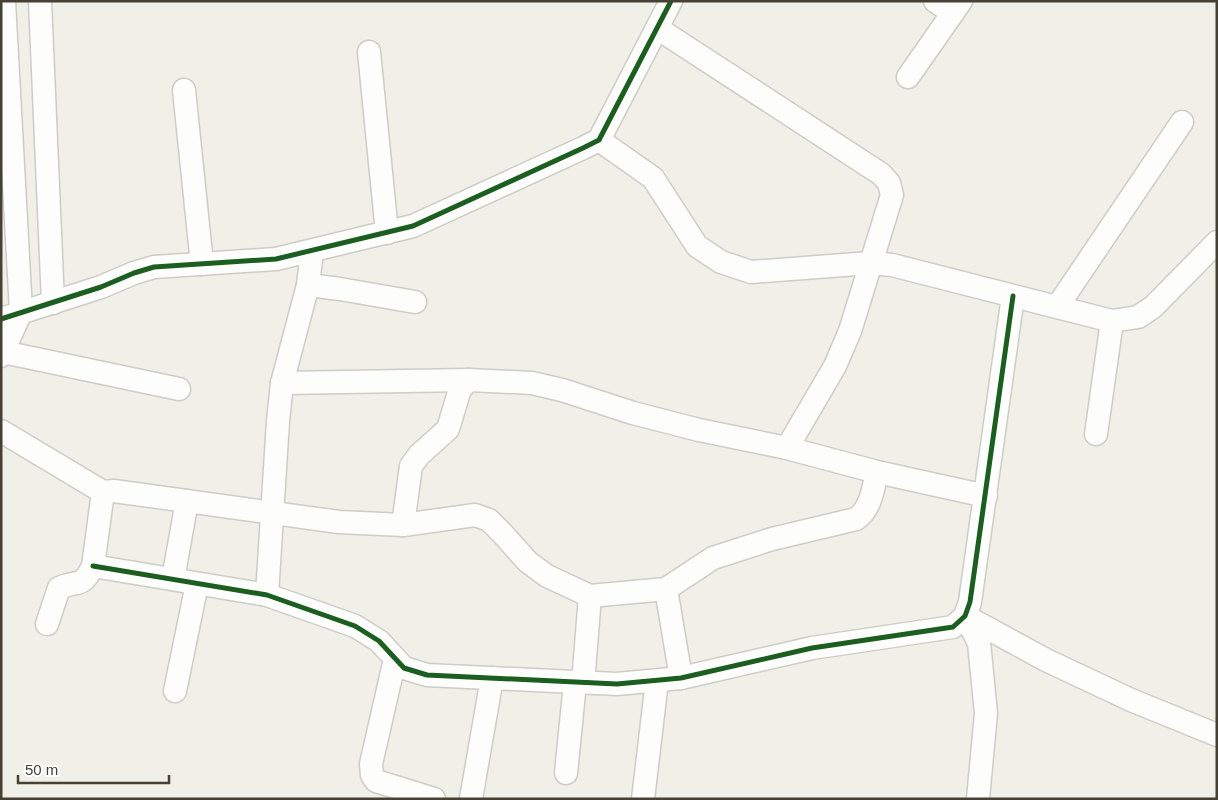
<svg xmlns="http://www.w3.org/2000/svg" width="1218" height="800" font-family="Helvetica,sans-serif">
<rect width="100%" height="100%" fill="#f0efe8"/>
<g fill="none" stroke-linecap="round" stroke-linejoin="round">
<defs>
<g id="street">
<path d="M40,1l13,302"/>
<path d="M935,1l18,12"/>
<path d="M657,28l224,146 8,9 3,12 -42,136 -15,35 -48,82"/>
<path d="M369,52l18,181"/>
<path d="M908,77l53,-76"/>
<path d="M184,90l18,174"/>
<path d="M599,140l54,38 44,68 24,16 30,10 119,-9 22,2 220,56 26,-4 15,-10 64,-65"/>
<path d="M308,285l32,4 75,13"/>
<path d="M1057,307l125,-185"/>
<path d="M1,319l100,-32 33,-14 20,-6 122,-8 137,-33 170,-78 16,-8 72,-139"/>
<path d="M3,352l176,37"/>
<path d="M1,356l20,-44 -17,-311"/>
<path d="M282,383l187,-3 63,3 30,7 71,23 66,17 88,18 90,24 109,24"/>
<path d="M1,431l102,61 11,-1 225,31 64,3 72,-10 14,5 13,13 26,29 19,14 43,20 76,-7 47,-31 59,-19 84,-20c15,-10 17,-30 21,-47"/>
<path d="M1096,434l16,-113"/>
<path d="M403,525l8,-59 8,-11 29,-26 12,-40 9,-9"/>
<path d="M93,566l174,29 88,31 24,15 25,27 23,7 190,9 64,-6 131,-30 141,-21 12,-11 5,-14 43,-306"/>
<path d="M173,579l14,-78"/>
<path d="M666,589l15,89"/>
<path d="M267,595l11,-174 4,-38 26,-98 4,-34"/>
<path d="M965,616l81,44 85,40 86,35"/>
<path d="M965,616l14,27 7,70 -8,86"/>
<path d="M47,624l12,-36c19,-9 22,2 34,-22l10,-74"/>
<path d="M395,659l-24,105 1,11 4,6 58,18"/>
<path d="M583,683l7,-87"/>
<path d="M175,691l22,-107"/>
<path d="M566,773l9,-90"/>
<path d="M471,799l21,-121"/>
<path d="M643,799l14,-118"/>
</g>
</defs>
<use href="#street" stroke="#ceccc6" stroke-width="25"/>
<use href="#street" stroke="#fdfdfc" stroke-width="22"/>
<defs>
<g id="cycleway">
<path d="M1,319l100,-32 33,-14 20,-6 122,-8 137,-33 170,-78 16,-8 72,-139"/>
<path d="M93,566l174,29 88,31 24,15 25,27 23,7 190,9 64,-6 131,-30 141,-21 12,-11 5,-14 43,-306"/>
</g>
</defs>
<use href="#cycleway" stroke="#fff" stroke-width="8"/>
<use href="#cycleway" stroke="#1b5e20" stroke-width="5"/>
</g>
<rect width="1218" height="800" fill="none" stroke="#474034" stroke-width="5"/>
<path d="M18 775v8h151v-8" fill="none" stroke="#474034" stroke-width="2.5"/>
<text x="25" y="775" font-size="15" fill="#474034" stroke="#ffffff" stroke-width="4" paint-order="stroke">50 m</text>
</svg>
